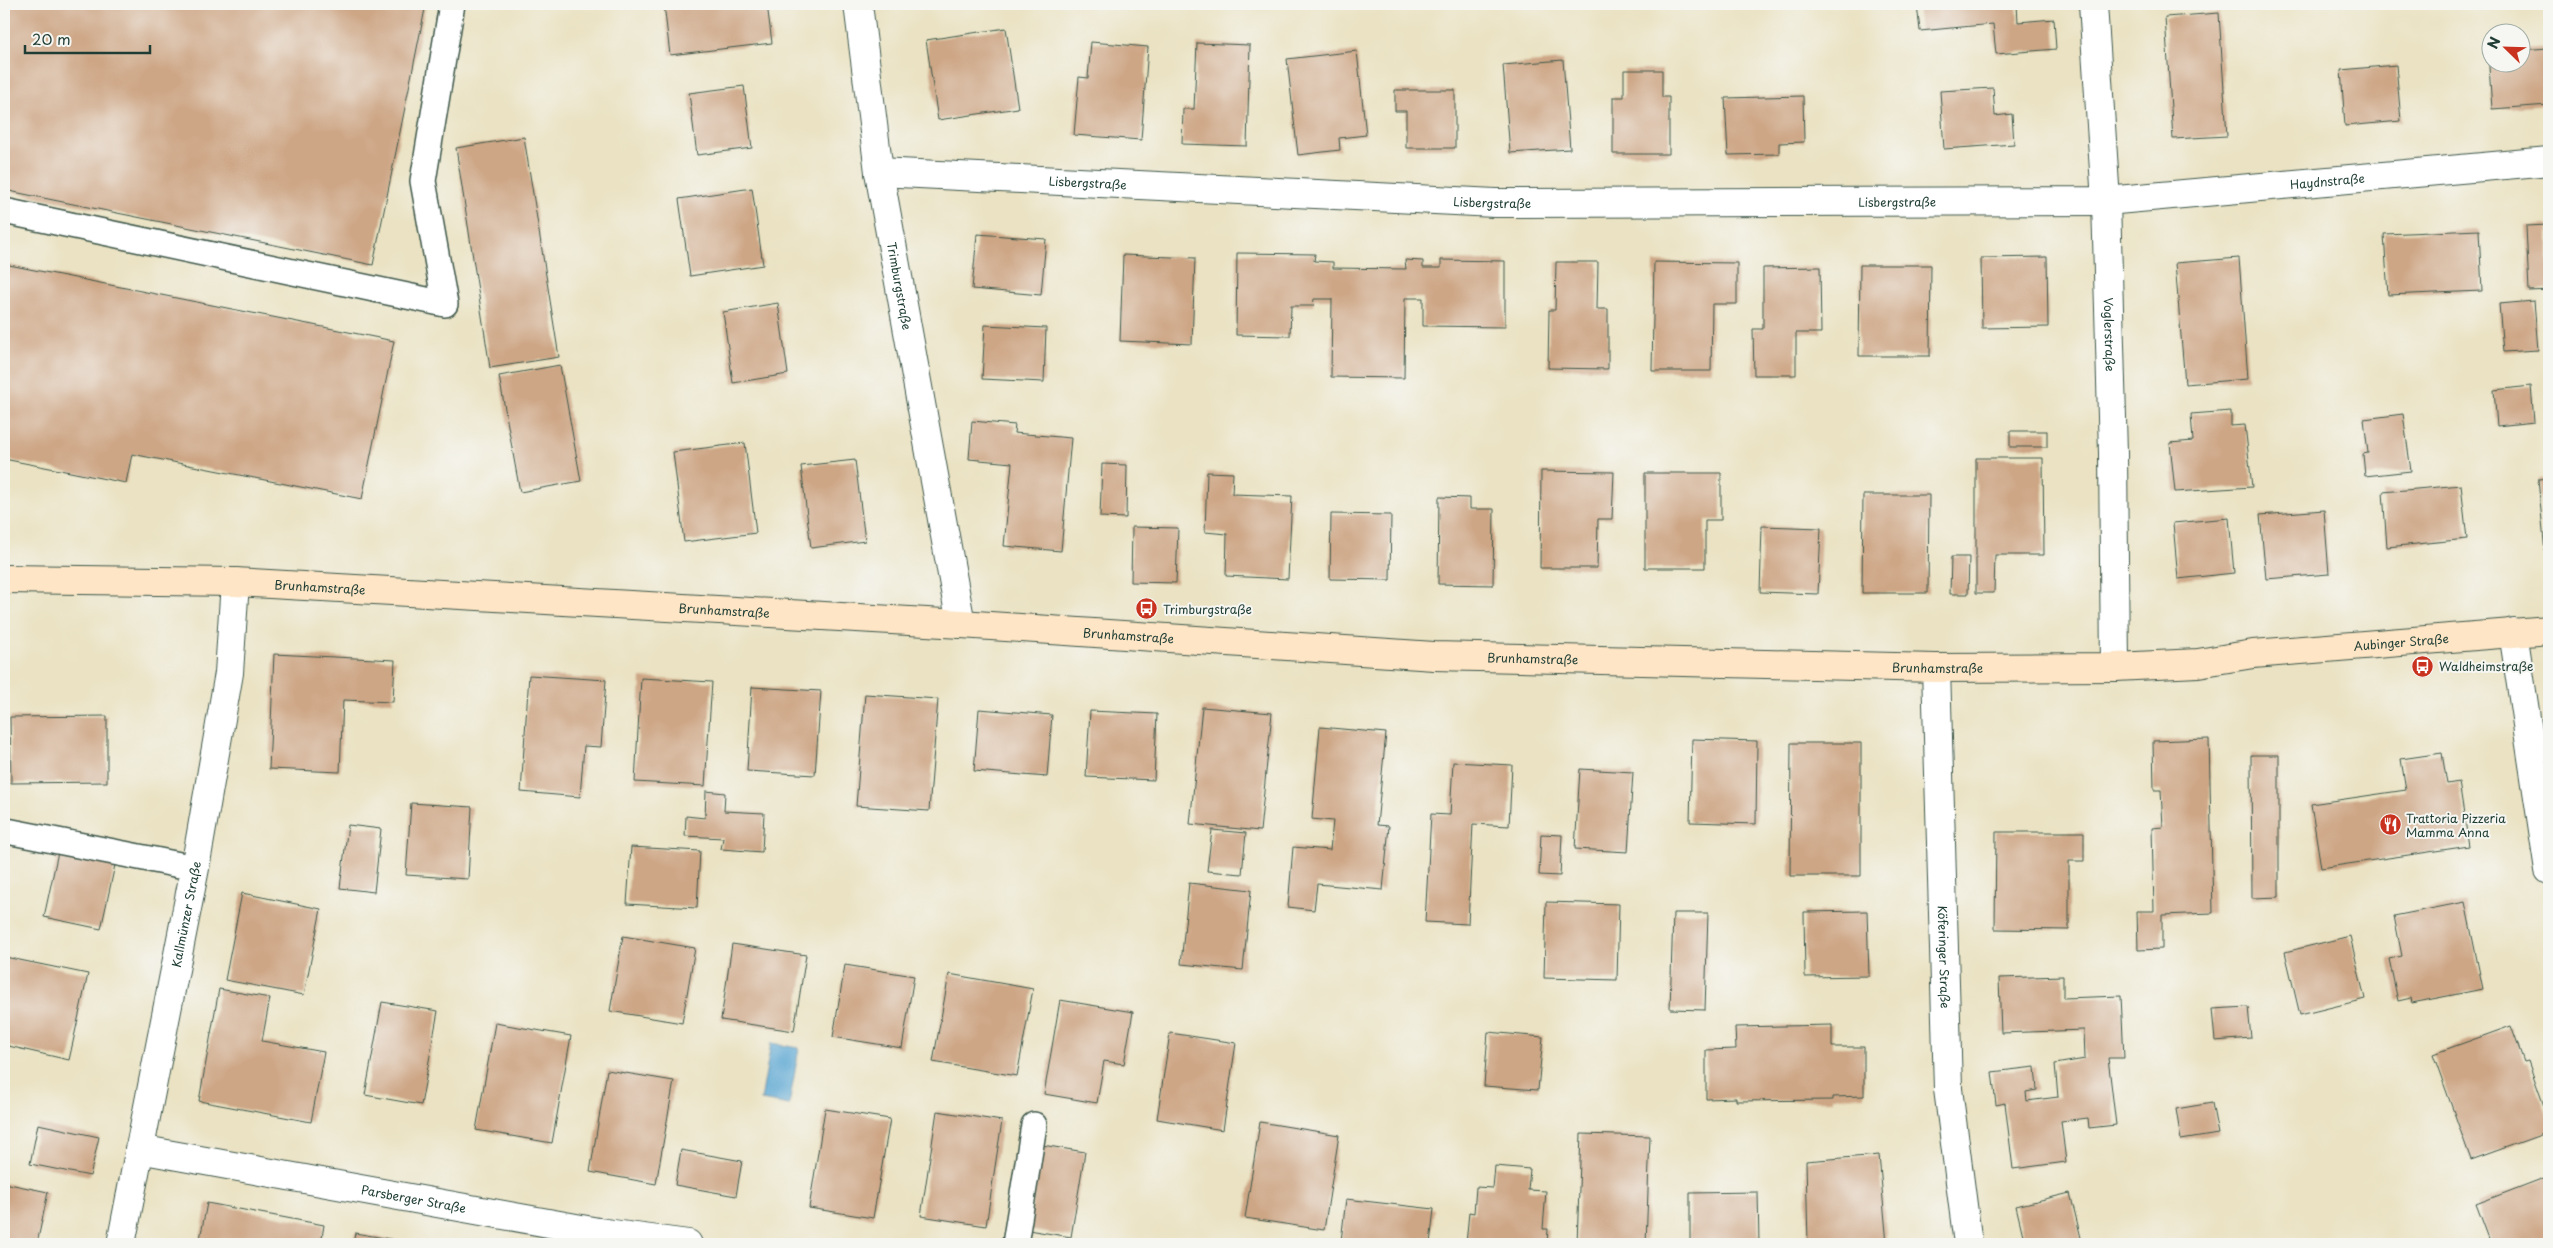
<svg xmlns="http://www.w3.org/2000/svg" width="2553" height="1248" font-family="'Playpen Sans',sans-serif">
<rect width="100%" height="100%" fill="#f6f6f2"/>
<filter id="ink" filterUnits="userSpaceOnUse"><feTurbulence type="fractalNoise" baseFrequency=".02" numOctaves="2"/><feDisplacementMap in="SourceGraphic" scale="10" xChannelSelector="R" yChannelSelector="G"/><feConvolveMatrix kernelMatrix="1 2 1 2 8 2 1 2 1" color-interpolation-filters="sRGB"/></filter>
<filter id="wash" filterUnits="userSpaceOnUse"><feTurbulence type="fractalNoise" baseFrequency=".0096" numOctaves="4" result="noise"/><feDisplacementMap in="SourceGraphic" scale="20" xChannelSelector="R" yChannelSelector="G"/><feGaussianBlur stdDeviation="1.12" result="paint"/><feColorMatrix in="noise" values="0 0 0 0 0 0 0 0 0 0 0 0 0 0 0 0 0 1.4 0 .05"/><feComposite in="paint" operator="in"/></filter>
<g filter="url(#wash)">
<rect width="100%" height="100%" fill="#eae2c2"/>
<path fill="#59a5d2" stroke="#3c7183" d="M771,1043l28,5 -10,57 -28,-5z"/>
<g id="blocks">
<g fill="#cda685">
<path d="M4,4h422l-53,261 -369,-75z"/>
<path d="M664,4h103l5,39 -102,12z"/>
<path d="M1917,4h100l1,18 36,-3 2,30 -60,5 -3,-30 -73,7z"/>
<path d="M2219,13l8,123 -54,3 -8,-122z"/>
<path d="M1006,28l12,80 -80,12 -12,-80z"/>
<path d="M1091,42l57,5 -7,93 -67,-5 5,-58 9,1z"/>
<path d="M1197,43l53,2 -3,101 -65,-2 1,-35h11z"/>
<path d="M2549,48v57l-57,4 -4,-57h2v10h30v-12z"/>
<path d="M1357,51l9,84 -27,3 1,12 -42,5 -11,-96z"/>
<path d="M1563,60l7,89 -60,4 -7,-88z"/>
<path d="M2396,65l5,56 -56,5 -4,-56z"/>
<path d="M1624,70h38v27h7v57h-56v-57h11z"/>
<path d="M744,86l8,62 -55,7 -8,-62z"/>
<path d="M1993,88l2,28 17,-2 2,30 -70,5 -4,-58z"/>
<path d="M1395,90h60v58h-49v-37h-11z"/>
<path d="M1803,96l1,46 -25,1v11l-51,1 -3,-57z"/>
<path d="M524,137l35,220 -69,11 -34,-220z"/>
<path d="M752,188l11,77 -73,11 -11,-77z"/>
<path d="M2549,225v65l-20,1 -3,-65z"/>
<path d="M2479,230l3,61 -94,4 -4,-61z"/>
<path d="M977,234l69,5 -5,56 -69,-6z"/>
<path d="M1237,253l78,1 -1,7 19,1v6l73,1 -1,-9 18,1v7h18v-8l64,1v66l-82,-1v-28h-18l-1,80 -73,-1 1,-78h-18l-1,7h-22l-1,30 -54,-1z"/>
<path d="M1123,255l72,3 -3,86 -72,-3z"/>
<path d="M2047,257l1,70 -66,1 -1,-70z"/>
<path d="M2239,258l9,121 -63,5 -10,-121z"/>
<path d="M1556,262h42l-1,47h11v60l-60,-1 1,-58h6z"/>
<path d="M1654,262l83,1v41h-25l-1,67h-59z"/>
<path d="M4,264l390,77 -32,158 -230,-45 -6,29 -122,-24z"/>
<path d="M1860,265h71l-1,91h-71z"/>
<path d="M1820,267l1,66h-25v42h-42l-1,-46h10v-61z"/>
<path d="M2534,301l4,49 -35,2 -4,-48z"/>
<path d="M778,303l10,71 -55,9 -10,-71z"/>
<path d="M985,325l61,3 -2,54 -62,-3z"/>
<path d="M560,365l21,116 -61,11 -21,-116z"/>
<path d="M2531,386l3,36 -37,4 -3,-36z"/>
<path d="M2231,411v15l14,-1 7,62 -77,5 -5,-49 23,-2 -2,-27z"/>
<path d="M2403,414l8,57 -46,5 -2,-22 5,-1 -4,-34z"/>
<path d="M972,421l43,4 -1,8 57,5 -10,113 -57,-5 8,-83 -43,-4z"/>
<rect x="2010" y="431" width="37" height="16"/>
<path d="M745,443l11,90 -72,9 -11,-90z"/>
<path d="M1976,458h67l1,97h-49l-1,38h-18z"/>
<path d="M855,460l10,81 -54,7 -10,-82z"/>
<path d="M1102,464l25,1 -1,53 -26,-1z"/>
<path d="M1541,471l73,1 -2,47h-14l-1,49h-57z"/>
<path d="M1207,472l26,1 -1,21 60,2 -4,83 -62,-3 1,-42 -22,-2z"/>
<path d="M1645,473h76v47h-16v48h-60z"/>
<path d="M2549,478v75h-4l-7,-74z"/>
<path d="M2461,485l6,54 -80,8 -4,-55z"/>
<path d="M1863,495h66l-1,98h-66z"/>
<path d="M1439,497l31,1v11h24l-1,76 -55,-1z"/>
<path d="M2324,510l5,64 -63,5 -6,-64z"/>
<path d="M1331,514l60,1 -1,65 -60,-1z"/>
<path d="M2229,518l5,55 -56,6 -5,-56z"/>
<path d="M1762,526l59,2 -3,66 -58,-2z"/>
<path d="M1132,527l46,1 -2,55 -45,-1z"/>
<path d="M1951,557h18l-1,37h-18z"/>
<path d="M274,654l121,6 -2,42 -50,-2 -3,72 -71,-3z"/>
<path d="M529,675l77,5 -5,67 -17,-1 -4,51 -59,-5z"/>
<path d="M641,678l71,4 -7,104 -70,-4z"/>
<path d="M752,687l69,4 -6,84 -68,-4z"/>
<path d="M865,694l73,5 -9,112 -73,-5z"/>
<path d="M1202,707l70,6 -12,118 -70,-7z"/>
<path d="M979,709l73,6 -5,62 -73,-6z"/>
<path d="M1090,711l67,3 -3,66 -68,-3z"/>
<path d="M107,716v66l-96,1 -1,-66z"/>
<path d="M1320,727l66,6 -9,92 12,1 -6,64 -66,-6 -3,26 -26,-3 5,-60 37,3 3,-29 -21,-2z"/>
<path d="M1692,739l65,2 -1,83 -66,-2z"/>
<path d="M2209,739l4,174 -51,2v34l-24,1 -1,-39h17l-2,-83 11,-1 -2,-37h-7l-1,-49z"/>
<path d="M1791,743h70v133h-71z"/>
<path d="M2442,753l5,31 12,-2 10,64 -148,22 -10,-64 95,-14 -5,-31z"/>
<path d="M2251,755h28v142l-27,1z"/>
<path d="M1453,762l59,3 -3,61 -36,-2 -5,100 -43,-2 6,-108 19,1z"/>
<path d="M1580,769l53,3 -5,80 -53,-3z"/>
<path d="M706,791l19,2 -1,18 40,2 -2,39 -41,-3 2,-11 -38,-2 1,-20 19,2z"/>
<path d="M411,803l61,4 -4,72 -62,-4z"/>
<path d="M348,825l33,4 -7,63 -34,-4z"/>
<path d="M1212,830l34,3 -4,41 -35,-3z"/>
<path d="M1996,832h88v29h-15v69l-74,-1z"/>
<path d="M1541,834l21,1 -2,41 -21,-1z"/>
<path d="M631,847l69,4 -3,57 -70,-4z"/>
<path d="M58,852l57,13 -14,64 -57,-12z"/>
<path d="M1189,883l62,7 -8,80 -62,-6z"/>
<path d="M242,893l79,16 -17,86 -79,-15z"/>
<path d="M1546,902l73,2 -2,76 -73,-2z"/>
<path d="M2465,902l18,87 -71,14 -1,-5 -13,3 -9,-42 13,-3 -8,-40z"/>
<path d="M1867,911l2,65 -64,1 -1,-65z"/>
<path d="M1673,913h35l-3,97 -35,-1z"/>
<path d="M623,936l72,12 -13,75 -72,-12z"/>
<path d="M2350,936l15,63 -65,16 -15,-63z"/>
<path d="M732,944l74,11 -12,76 -73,-11z"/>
<path d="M5,957l83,17 -19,86 -65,-15z"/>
<path d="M845,965l69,11 -12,72 -69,-11z"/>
<path d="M949,974l84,15 -16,87 -84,-14z"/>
<path d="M2063,976v22l58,-2 3,62h-16l8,67 -27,3 -1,-10 -27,3 5,41 -53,7 -8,-66 -9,2 -4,-33 43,-5 2,23 -11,2 1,9 31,-4 -3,-33 30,-5 -1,-29 -83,3 -2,-55z"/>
<path d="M219,989l51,9 -8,43 62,11 -13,70 -112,-21z"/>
<path d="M1060,1000l73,12 -9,52 -20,-3 -7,42 -53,-9z"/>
<path d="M382,1002l56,9 -17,94 -56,-10z"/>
<path d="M2248,1007l3,31 -36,3 -3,-32z"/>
<path d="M495,1023l76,13 -19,107 -76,-13z"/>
<path d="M1832,1025v22h32v49l-31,1v3l-97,1v-3l-30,1v-49l30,-1 -1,-22z"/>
<path d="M2511,1026l13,36 4,-1 21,59v12l-78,28 -38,-106z"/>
<path d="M1488,1032l55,5 -5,53 -54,-4z"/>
<path d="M1170,1033l66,10 -13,87 -66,-11z"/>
<path d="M607,1070l67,11 -18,103 -66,-12z"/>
<path d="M2212,1103l6,31 -37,6 -5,-31z"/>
<path d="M825,1109l65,10 -17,99 -64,-10z"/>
<path d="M937,1111l65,10 -16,105 -65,-10z"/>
<path d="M1260,1122l79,13 -15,95 -79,-12z"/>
<path d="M38,1124l61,13 -9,39 -60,-12z"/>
<path d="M1581,1134l69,2 -4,108 -69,-1z"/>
<path d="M1042,1145l43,7 -14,85 -43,-7z"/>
<path d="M681,1150l61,11 -6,35 -61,-11z"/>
<path d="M1879,1155l8,89h-79l-2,-83z"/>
<path d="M1495,1166l35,3 -2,21 18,1 -3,38h5l-1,15h-81l3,-32 5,1 2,-26 17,1z"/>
<path d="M2549,1176v68h-58l-15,-40z"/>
<path d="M4,1183l44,9 -11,52h-33z"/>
<path d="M1758,1192l1,52h-69v-51z"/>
<path d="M2070,1193l12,49 -57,2 -9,-38z"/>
<path d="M1346,1199l88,10 -4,35h-105l1,-5 15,2z"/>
<path d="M207,1203l117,22 -3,19h-122z"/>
<path d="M355,1233l58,10v1h-60z"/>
</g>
</g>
</g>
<g filter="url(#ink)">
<use href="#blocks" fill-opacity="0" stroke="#3d5649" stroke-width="1"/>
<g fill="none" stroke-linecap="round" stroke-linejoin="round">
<defs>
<g id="lane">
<path d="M4,211l441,93 -22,-123 29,-177"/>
<path d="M7,831l188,37"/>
<path d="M1015,1244l19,-119"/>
</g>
<g id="street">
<path id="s1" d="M858,4l21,168 82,452"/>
<path id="s2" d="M2093,4l13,197 7,252 2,214"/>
<path id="s3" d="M879,172l616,31 611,-2 443,-40"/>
<path d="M2513,632l36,238"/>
<path id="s4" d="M1936,668l12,421 20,155"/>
<path id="s5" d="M139,1149l459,83 90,12"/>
<path id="s6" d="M121,1244l74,-376 34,-195 6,-91"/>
</g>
<g id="secondary">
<path id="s7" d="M4,579l231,3 726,42 473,32 502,12 179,-1 83,-4 55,-9 296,-24"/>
</g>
</defs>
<use href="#lane" stroke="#3d5649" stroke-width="28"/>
<use href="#street" stroke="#3d5649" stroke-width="30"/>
<use href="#secondary" stroke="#3d5649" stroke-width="30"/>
<use href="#lane" stroke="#fff" stroke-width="25"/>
<use href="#street" stroke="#fff" stroke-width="28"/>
<use href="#secondary" stroke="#fde5c5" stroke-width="28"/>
</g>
</g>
<defs>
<symbol id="bus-disc" viewBox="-11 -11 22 22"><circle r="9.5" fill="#c8321e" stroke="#f6f6f2"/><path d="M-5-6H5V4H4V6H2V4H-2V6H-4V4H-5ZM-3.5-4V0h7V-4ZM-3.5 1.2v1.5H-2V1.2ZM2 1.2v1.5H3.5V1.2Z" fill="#fff"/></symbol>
<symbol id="restaurant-disc" viewBox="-11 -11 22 22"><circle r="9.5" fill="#c8321e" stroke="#f6f6f2"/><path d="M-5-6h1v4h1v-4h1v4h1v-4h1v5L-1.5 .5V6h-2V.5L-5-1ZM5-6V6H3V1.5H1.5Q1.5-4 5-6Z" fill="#fff"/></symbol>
</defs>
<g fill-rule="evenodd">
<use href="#bus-disc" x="1134" y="596" width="25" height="25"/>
<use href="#bus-disc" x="2410" y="654" width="25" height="25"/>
<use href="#restaurant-disc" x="2378" y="812" width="25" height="25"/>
</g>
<g text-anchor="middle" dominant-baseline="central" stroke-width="4" stroke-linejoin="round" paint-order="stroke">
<g font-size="12" fill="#1f3d34" stroke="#f6f6f2">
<text stroke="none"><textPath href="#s3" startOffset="1450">Haydnstraße</textPath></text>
<text stroke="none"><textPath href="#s3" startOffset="209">Lisbergstraße</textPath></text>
<text stroke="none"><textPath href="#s3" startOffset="614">Lisbergstraße</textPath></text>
<text stroke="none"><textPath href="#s3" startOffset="1019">Lisbergstraße</textPath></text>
<text stroke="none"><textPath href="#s1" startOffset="285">Trimburgstraße</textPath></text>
<text stroke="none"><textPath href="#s2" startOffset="331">Voglerstraße</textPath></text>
<text stroke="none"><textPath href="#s7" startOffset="316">Brunhamstraße</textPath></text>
<text stroke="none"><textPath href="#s7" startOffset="721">Brunhamstraße</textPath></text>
<text stroke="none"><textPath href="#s7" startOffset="1126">Brunhamstraße</textPath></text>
<text stroke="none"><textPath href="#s7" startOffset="2401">Aubinger Straße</textPath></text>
<text stroke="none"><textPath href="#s7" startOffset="1531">Brunhamstraße</textPath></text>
<text stroke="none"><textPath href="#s7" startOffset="1936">Brunhamstraße</textPath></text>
<text stroke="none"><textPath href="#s6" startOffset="336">Kallmünzer Straße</textPath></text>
<text stroke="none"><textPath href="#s4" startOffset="289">Köferinger Straße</textPath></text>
<text stroke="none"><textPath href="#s5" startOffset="279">Parsberger Straße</textPath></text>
</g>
<g font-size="12" fill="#1f3d34" stroke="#f6f6f2" text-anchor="start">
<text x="1163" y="609">Trimburgstraße</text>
<text x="2439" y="666">Waldheimstraße</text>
<text x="2406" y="818">Trattoria Pizzeria<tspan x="2406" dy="14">Mamma Anna</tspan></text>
</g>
</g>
<rect width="2553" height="1248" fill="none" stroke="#f6f6f2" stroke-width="20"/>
<g transform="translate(2506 48) rotate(293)"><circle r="24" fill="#f6f6f2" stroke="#a0aca6"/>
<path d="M0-4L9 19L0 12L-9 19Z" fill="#c8321e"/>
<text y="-8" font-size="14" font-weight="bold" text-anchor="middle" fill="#1f3d34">N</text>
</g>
<path d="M25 45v8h125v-8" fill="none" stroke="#1f3d34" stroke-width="2.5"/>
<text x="32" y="45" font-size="15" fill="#1f3d34" stroke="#f6f6f2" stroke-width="4" paint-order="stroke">20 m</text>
</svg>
